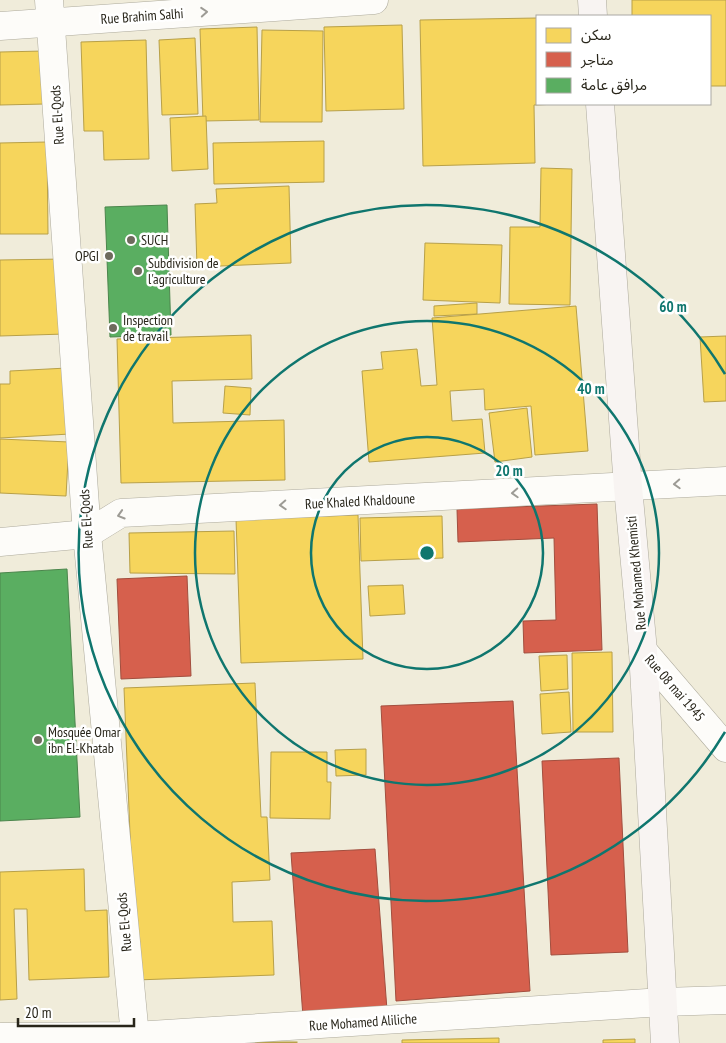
<svg xmlns="http://www.w3.org/2000/svg" width="726" height="1043" font-family="'PT Sans Narrow','Noto Sans Arabic',sans-serif">
<rect width="100%" height="100%" fill="#f0ecda"/>
<g fill="#f6d55c" stroke="#b8a048">
<path d="M632,0h94v86h-16v-70h-78z"/>
<path d="M537,18v86h22l-25,1 1,58 -112,3 -3,-146z"/>
<path d="M402,25l2,84 -78,2 -2,-84z"/>
<path d="M257,27l2,93 -56,1 -3,-92z"/>
<path d="M262,30l61,1 -1,91h-62z"/>
<path d="M195,38l3,76 -36,1 -3,-75z"/>
<path d="M146,40l3,119 -45,1 -1,-29h-19l-3,-89z"/>
<path d="M44,51l1,53 -45,1v-53z"/>
<path d="M206,116l2,53 -36,2 -2,-53z"/>
<path d="M324,141v41l-110,2 -1,-41z"/>
<path d="M47,142l1,92h-48v-91z"/>
<path d="M541,168l31,1 -2,136 -61,-1 1,-77h30z"/>
<path d="M289,186l2,77 -94,4 -2,-63 22,-1 -1,-14z"/>
<path d="M425,243l77,2 -2,58 -77,-3z"/>
<path d="M63,259l2,75 -65,2v-76z"/>
<path d="M477,303v11l-43,2v-10z"/>
<path d="M576,306l12,145 -53,4 -4,-49 -46,4 -1,-21 -34,2 2,30 30,-2 3,34 -116,9 -7,-91 21,-2 -2,-17 36,-3 4,37 16,-1 -5,-67z"/>
<path d="M251,335l1,44 -80,2 1,42 111,-3 1,60 -164,3 -4,-144z"/>
<path d="M726,336v65l-22,1 -4,-65z"/>
<path d="M67,368l3,66 -70,4v-54h10v-13z"/>
<path d="M225,386l26,2 -1,27 -27,-2z"/>
<path d="M527,408l5,49 -37,5 -6,-49z"/>
<path d="M0,439l69,3 -3,54 -66,-3z"/>
<path d="M358,515l5,144 -122,4 -5,-144z"/>
<path d="M442,516l1,42 -82,3 -1,-43z"/>
<path d="M234,531l1,43 -105,-1 -1,-40z"/>
<path d="M403,585l2,29 -35,2 -2,-30z"/>
<path d="M612,652l1,80h-40l-1,-79z"/>
<path d="M567,655l1,34 -27,2 -2,-35z"/>
<path d="M255,683l6,134h6l3,63 -38,2 1,40 39,-1 2,54 -138,5 -12,-292z"/>
<path d="M569,692l2,40 -29,2 -2,-40z"/>
<path d="M366,749v26l-30,1 -1,-26z"/>
<path d="M271,752h56v30h4l-1,37 -60,-1z"/>
<path d="M84,869l1,42 22,-1 2,67 -80,3 -2,-71h-13l3,90 -17,1v-128z"/>
<path d="M499,1038v5h-97v-3z"/>
<path d="M635,1039v4h-32v-3z"/>
<rect x="217" y="1042" width="80" height="1"/>
</g>
<g fill="#d6604d" stroke="#a24e3e">
<path d="M597,504l5,146 -78,3 -1,-32 33,-1 -2,-82 -96,4 -1,-33z"/>
<path d="M187,576l4,100 -70,3 -4,-100z"/>
<path d="M513,701l17,290 -134,10 -15,-295z"/>
<path d="M619,758l9,194 -77,3 -9,-194z"/>
<path d="M375,849l12,161 -84,7 -12,-164z"/>
</g>
<g fill="#5aae61" stroke="#4b854c">
<path d="M167,205l4,130 -61,2 -5,-130z"/>
<path d="M67,569l13,248 -80,4v-248z"/>
</g>
<g fill="none" stroke-linecap="round" stroke-linejoin="round">
<defs>
<g id="minor">
<path d="M49,0l38,534 48,502"/>
<path d="M0,26l374,-26"/>
<path d="M0,542l87,-8 34,-21 605,-32"/>
<path d="M643,651l83,97"/>
<path d="M0,1037l135,-1 528,-34 63,-2"/>
</g>
<g id="secondary">
<path d="M592,0l1,16"/>
<path d="M600,104l28,383 15,164 22,392"/>
</g>
</defs>
<use href="#minor" stroke="#adaa9c" stroke-width="29"/>
<use href="#secondary" stroke="#adaa9c" stroke-width="29"/>
<use href="#minor" stroke="#fdfcf9" stroke-width="28"/>
<use href="#secondary" stroke="#f8f4f2" stroke-width="28"/>
</g>
<defs><path id="oneway-chevron" d="M-2-3.5L2.5 0L-2 3.5" fill="none" stroke-width="1.6" stroke-linecap="round" stroke-linejoin="round" transform="scale(1.25)"/></defs>
<g stroke="#9d9b95">
<use href="#oneway-chevron" transform="translate(204 12) rotate(-4)"/>
<use href="#oneway-chevron" transform="translate(677 484) rotate(177)"/>
<use href="#oneway-chevron" transform="translate(515 493) rotate(177)"/>
<use href="#oneway-chevron" transform="translate(283 505) rotate(177)"/>
<use href="#oneway-chevron" transform="translate(121 515) rotate(163)"/>
</g>
<g fill="none" stroke="#0f766e" stroke-width="2.5">
<circle cx="427" cy="553" r="116"/>
<circle cx="427" cy="553" r="232"/>
<path d="M725 732A348 348 0 1 1 725 374"/>
</g>
<g fill="#6e6b5d" stroke="#fff" stroke-width="2">
<circle cx="131" cy="240" r="5"/>
<circle cx="109" cy="256" r="5"/>
<circle cx="138" cy="271" r="5"/>
<circle cx="113" cy="328" r="5"/>
<circle cx="38" cy="740" r="5"/>
</g>
<g text-anchor="middle" dominant-baseline="central" stroke-width="5" stroke-linejoin="round" paint-order="stroke">
<g font-size="14" fill="#28251a" stroke="#fff">
<text transform="translate(142 16) rotate(-4)">Rue Brahim Salhi</text>
<text transform="translate(57 115) rotate(-94)">Rue El-Qods</text>
<text transform="translate(360 501) rotate(-3)">Rue Khaled Khaldoune</text>
<text transform="translate(86 519) rotate(-94)">Rue El-Qods</text>
<text transform="translate(636 573) rotate(-95)">Rue Mohamed Khemisti</text>
<text transform="translate(675 688) rotate(49)">Rue 08 mai 1945</text>
<text transform="translate(124 922) rotate(-95)">Rue El-Qods</text>
<text transform="translate(363 1022) rotate(-4)">Rue Mohamed Aliliche</text>
</g>
<g font-size="14" fill="#28251a" stroke="#fff" text-anchor="start">
<text x="141" y="240">SUCH</text>
<text x="99" y="256" text-anchor="end">OPGI</text>
<text x="148" y="263">Subdivision de<tspan x="148" dy="16">l'agriculture</tspan></text>
<text x="123" y="320">Inspection<tspan x="123" dy="16">de travail</tspan></text>
<text x="48" y="732">Mosquée Omar<tspan x="48" dy="16">ibn El-Khatab</tspan></text>
</g>
</g>
<circle cx="427" cy="553" r="8" fill="#0f766e" stroke="#fff" stroke-width="2.5"/>
<g font-size="15" text-anchor="middle" font-weight="bold" fill="#0f766e" stroke="#fff" stroke-width="5" stroke-linejoin="round" paint-order="stroke">
<text x="673" y="312">60 m</text>
<text x="591" y="394">40 m</text>
<text x="509" y="476">20 m</text>
</g>
<rect x="536" y="15" width="175" height="90" fill="#ffffff" stroke="#a9a8a3"/>
<rect x="546" y="28" width="25" height="15" fill="#f6d55c" stroke="#a9a8a3"/>
<text x="581" y="40" font-size="15" fill="#28251a">سكن</text>
<rect x="546" y="52" width="25" height="15" fill="#d6604d" stroke="#a9a8a3"/>
<text x="581" y="65" font-size="15" fill="#28251a">متاجر</text>
<rect x="546" y="78" width="25" height="15" fill="#5aae61" stroke="#a9a8a3"/>
<text x="581" y="90" font-size="15" fill="#28251a">مرافق عامة</text>
<path d="M18 1018v8h116v-8" fill="none" stroke="#28251a" stroke-width="2.5"/>
<text x="25" y="1018" font-size="15" fill="#28251a" stroke="#ffffff" stroke-width="4" paint-order="stroke">20 m</text>
</svg>
